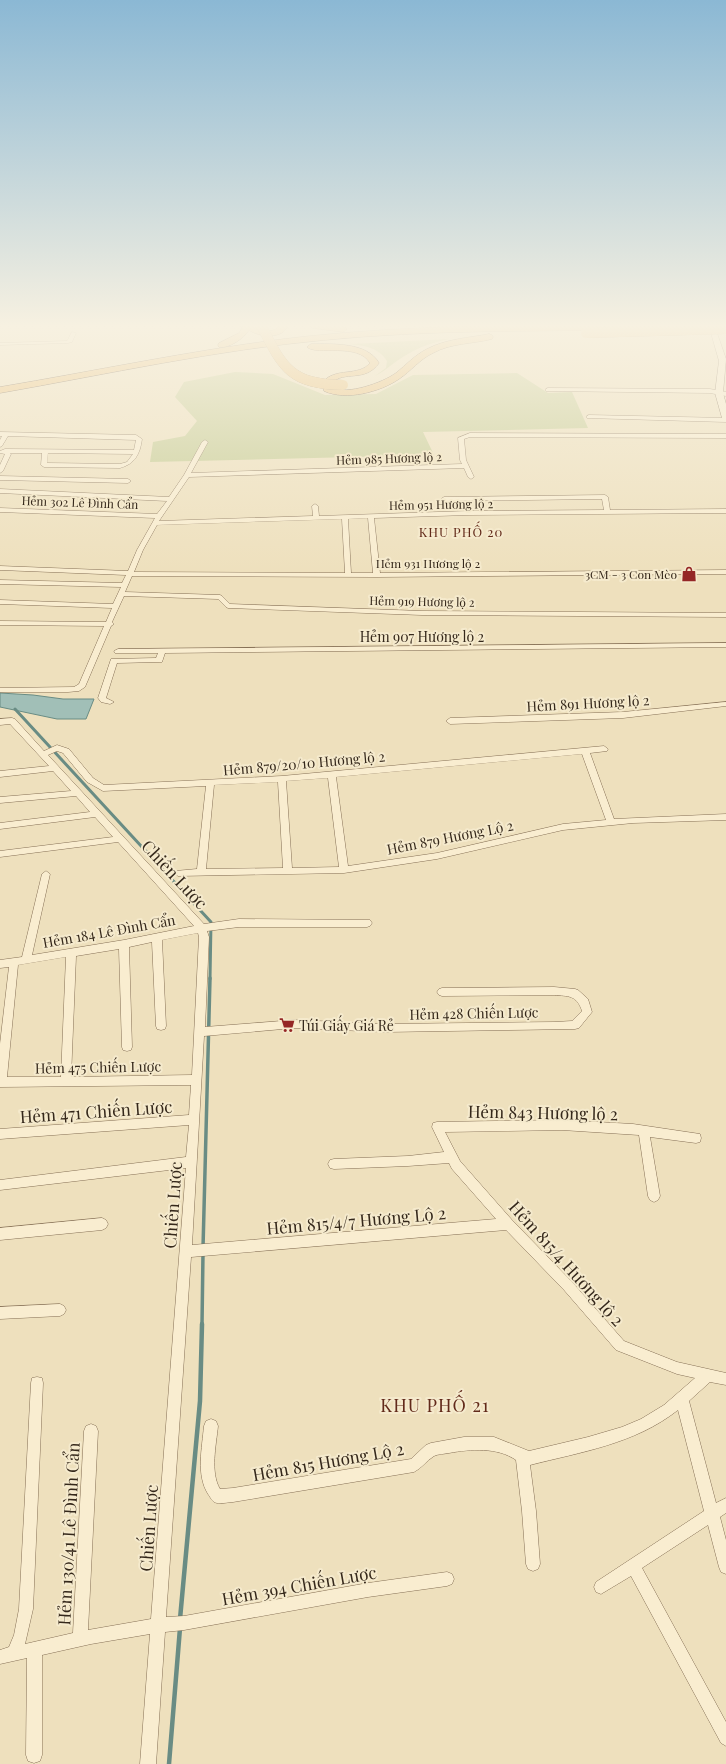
<svg xmlns="http://www.w3.org/2000/svg" width="726" height="1764" font-family="'Playfair Display',serif">
<rect width="100%" height="100%" fill="#eee0bd"/>
<g fill="#c4cb92">
<path d="M449,339c-14,3 -28,7 -41,15 -12,6 -21,16 -33,22l11,-8 1,-7c-8,-13 -21,-15 -36,-17z"/>
<path d="M235,372l38,2 52,21 51,-1 37,-19 104,-2 31,20 24,-1 16,36 -165,4 11,23 -284,7 3,-20 32,-6 12,-15 -22,-24 9,-15z"/>
</g>
<path fill="#a1bfb7" stroke="#698c84" d="M0,693l33,2 30,4h31l-8,20h-29l-57,-12z"/>
<g fill="none" stroke-linecap="round" stroke-linejoin="round">
<path stroke="#698c84" stroke-width="3" d="M15,709l196,213 -1,57"/>
<g stroke="#698c84" stroke-width="3.5">
<path d="M203,1248l7,-270"/>
<path d="M202,1325l1,-72"/>
</g>
<g stroke="#698c84" stroke-width="4.5">
<path d="M180,1619l20,-218 2,-77"/>
<path d="M169,1764l11,-136"/>
</g>
<defs>
<g id="minor">
<path d="M72,332l4,1 -4,9 -4,1 -68,2v-2l67,-2z"/>
<path d="M548,388l162,1 16,3v4l-16,-3 -164,-2v-2z"/>
<path d="M589,415l137,3v4l-139,-4v-2z"/>
<path d="M0,432l136,3 6,4c-2,15 -7,25 -22,29l-76,-1 -3,-2 1,-12h-32l1,1 -8,17 -3,2v-8l5,-11 -5,-1v-2l5,-2 129,1 2,-10 -128,-4 -6,10 -2,1v-7l2,-4h-2zM48,453l85,1 -6,8 -7,2 -73,-1z"/>
<path d="M470,433l256,1v4l-256,-1 -6,2 2,21 8,17 -3,2 -3,-2 -4,-9 -275,9 -30,44 154,-5 -1,-10 3,-2 3,2 1,10 149,-5 136,-1 -2,-11 -158,2 -3,-2 3,-2 161,-2 3,2 2,13 116,-1v4l-258,2 -94,3 6,55 346,-3v4l-349,3 -245,-1 -7,16 95,3 2,1 8,8 192,7 304,2v4l-304,-2 -194,-7 -2,-1 -8,-8 -94,-3 -12,26 2,2 -3,2 -26,61 -6,4 -11,1h-68v-4l74,-1 5,-3 25,-58 -104,-1v-4l106,1 6,-14 -112,-4v-4l113,4 8,-17 -121,-3v-4l122,3 4,-8 -126,-5v-4l128,5 9,-21 18,-32 -155,-6v-4l157,6 10,-13 -167,-8v-4l169,8 15,-22 18,-33 3,-2 3,2 -17,31 271,-9 -2,-4 -2,-22zM368,518l5,55h-22l-3,-54zM342,519l3,54 -211,-1 9,-22 14,-25z"/>
<path d="M0,476l128,3 3,2 -3,2 -128,-3z"/>
<path d="M726,643v4l-561,6 -3,9h-3l-42,1 -11,35 8,4 -4,2 -9,-2 -3,-4 13,-39 45,-1 2,-5h-43l-1,-2 4,-2z"/>
<path d="M726,702v4l-103,12 -173,6 -4,-3 4,-3 173,-6z"/>
<path d="M12,718l3,1 29,32 13,-6 12,4 24,29 11,7 178,-9 322,-30 4,3 -1,2 -17,2 24,66 112,-5v6l-93,3 -70,7 -126,29 -93,14 -166,3 -4,-3 1,-2 22,-2 9,-83 -103,5 -16,-9 -24,-29 -6,-2 -9,4 156,169 35,-5 131,1 2,3 -2,3 -3,1h-128l-32,4 2,6 -4,90 89,-7 91,4 170,-2 17,-1 10,-10c-5,-16 -14,-15 -28,-16l-112,1 -3,-1 -2,-3 2,-3 3,-1 112,-1 21,2 3,1 10,9 4,13 -13,16 -4,1 -190,3 -91,-4 -90,8 -12,209 304,-26 -44,-50 -3,-6 -41,3 -74,3 -4,-1 -2,-4 2,-4 4,-1 74,-3 36,-4 -12,-25 1,-4 4,-1 125,-2 71,4 67,10 1,4 -1,4 -4,1 -46,-6 10,59 -2,4 -4,2 -4,-2 -2,-4 -9,-61 -77,-5 -117,2 15,29 52,59 60,62 52,59 53,21 49,11v12l-16,-3 -21,19 27,102 10,-5v15l-6,4 6,23v34l-5,-2 -2,-5 -11,-42 -66,43 84,154v24l-5,-3 -90,-167 -30,18 -5,-2 -2,-5 2,-5 108,-71 -26,-101c-43,34 -97,42 -148,55l6,46 4,53 -2,5 -5,2 -5,-2 -2,-5 -4,-53 -6,-51c-19,-13 -45,-11 -67,-7 -5,1 -11,1 -15,3 -8,5 -12,12 -20,16l-181,30c-5,0 -11,2 -16,1 -5,-1 -6,-5 -9,-9 -12,-19 -6,-46 -4,-68l2,-5 5,-2 5,2 2,5c-2,20 -8,46 2,63l13,-1 178,-29 15,-14 5,-2 33,-6h30l35,14 59,-14 34,-10 19,-8 23,-14 31,-27 -18,-4 -61,-24 -52,-60 -58,-60 -315,27 -25,360 18,-1 184,-33 79,-11 5,2 2,5 -2,5 -5,2 -79,11 -184,33 -19,2 -9,132h-16l10,-130 -59,10 -49,11v100l-2,6 -6,2 -6,-2 -2,-6 1,-97 -27,6v-14l9,-3 5,-12 5,-26 12,-226 1,-5 5,-1 5,1 1,5 -10,226 -8,35 48,-11 11,-202 2,-5 5,-2 5,2 2,5 -10,199 63,-11 35,-451 -186,22v-10l186,-23 3,-32 -189,14v-10l189,-14 2,-30 -191,2v-43l9,-77 -9,1v-8l22,-3 20,-83 4,-3 4,3 -18,81 92,-15 70,-14 -76,-84 -118,15v-6l113,-14 -18,-20 -95,12v-6l90,-11 -14,-16 -76,7v-6l71,-6 -18,-20 -53,6v-6l49,-5 -39,-42 -10,1v-6zM582,754l24,66 -43,4 -126,29 -89,13 -12,-89zM328,778l11,89 -47,1 -6,-87zM278,782l5,86 -77,1 8,-84zM198,933l1,4 -7,138 -121,2 5,-121 43,-7 3,98 1,3 4,1 4,-1 1,-3 -3,-100 23,-5 4,84 1,3 4,1 4,-1 1,-3 -4,-86zM66,957l-5,120h-54l11,-112z"/>
<path d="M102,1218l4,2 2,4 -2,4 -4,2 -102,10v-12z"/>
<path d="M60,1304l4,2 2,4 -2,4 -4,2 -60,3v-12z"/>
</g>
<path id="secondary" d="M714,331l3,2 9,26 -3,34 3,11v16l-4,-2 -7,-25 4,-32 -8,-28z"/>
<g id="trunk">
<path d="M244,325h9c7,7 21,9 27,0h8c-5,15 -29,12 -39,5 -5,8 -20,19 -30,17l-1,-2 1,-2 20,-10z"/>
<path d="M309,325c9,-1 31,-3 38,4l-4,3 -30,-4z"/>
<path d="M632,325l4,2 -4,3c-102,1 -205,0 -307,10 -109,10 -217,34 -325,53v-6c95,-16 189,-36 284,-48 115,-14 233,-14 348,-14z"/>
<path d="M489,334l3,1 1,2 -1,2c-20,5 -41,4 -59,14 -13,6 -22,18 -34,26 -19,13 -53,22 -75,12l-1,-9c12,-15 36,-5 47,-19 -12,-21 -53,-7 -63,-16l4,-3c22,0 56,-2 68,19 -14,20 -35,7 -47,20v5c16,7 50,-5 64,-15 10,-8 19,-18 31,-24 19,-10 41,-11 62,-15z"/>
</g>
</defs>
<use href="#minor" stroke="#867056" stroke-width="1"/>
<use href="#secondary" stroke="#67513a" stroke-width="1"/>
<use href="#trunk" stroke="#533e2b" stroke-width="1"/>
<use href="#minor" fill="#f9edd0" fill-rule="evenodd"/>
<use href="#secondary" fill="#f9edd0" fill-rule="evenodd"/>
<use href="#trunk" fill="#eabb6f" fill-rule="evenodd"/>
<defs>
<g id="trunk-bridge">
<path d="M261,325c22,43 29,59 82,60"/>
<path d="M586,333l140,-4"/>
</g>
</defs>
<use href="#trunk-bridge" stroke="#533e2b" stroke-width="10" stroke-linecap="butt"/>
<use href="#trunk-bridge" stroke="#eabb6f" stroke-width="10"/>
</g>
<linearGradient id="sky" x2="0" y2="1"><stop stop-color="#8bb8d4"/><stop offset="0.57" stop-color="#f7f1e1"/><stop offset="1" stop-color="#f7f1e1" stop-opacity="0"/></linearGradient>
<rect width="726" height="572" fill="url(#sky)"/>
<defs>
<symbol id="shop-bare" viewBox="-9 -9 18 18"><path d="M-5-2.5h2.3a2.7 3.5 0 0 1 5.4 0H5L5.5 6h-11ZM-1.5-2.5h3a1.5 2.3 0 0 0-3 0Z" fill="#952726" stroke="#f5eacd" stroke-width="2.5" paint-order="stroke"/></symbol>
<symbol id="supermarket-bare" viewBox="-9 -9 18 18"><path d="M-6-5.5h2.5l.6 2H6L4.5 2H-2.5L-4.4-4H-6ZM-1.5 3.2a1.3 1.3 0 1 0 .1 0ZM3 3.2a1.3 1.3 0 1 0 .1 0Z" fill="#952726" stroke="#f5eacd" stroke-width="2.5" paint-order="stroke"/></symbol>
</defs>
<g fill-rule="evenodd">
<use href="#shop-bare" x="678" y="563" width="22" height="22"/>
<use href="#supermarket-bare" x="276" y="1014" width="22" height="22"/>
</g>
<g text-anchor="middle" dominant-baseline="central" stroke-width="4" stroke-linejoin="round" paint-order="stroke">
<g font-size="12" fill="#35281b" stroke="#f5eacd">
<text transform="translate(389 458) rotate(-2)">Hẻm 985 Hương lộ 2</text>
<text transform="translate(80 502) rotate(2)">Hẻm 302 Lê Đình Cẩn</text>
<text transform="translate(441 504) rotate(-1)">Hẻm 951 Hương lộ 2</text>
<text x="428" y="563">Hẻm 931 Hương lộ 2</text>
<text transform="translate(422 601) rotate(1)">Hẻm 919 Hương lộ 2</text>
</g>
<g font-size="12" fill="#35281b" stroke="#f5eacd" text-anchor="end">
<text x="677" y="574">3CM - 3 Con Mèo</text>
</g>
<g font-size="13" letter-spacing="1" fill="#622a1a" stroke="#f5eacd">
<text x="461" y="531">KHU PHỐ 20</text>
</g>
<g font-size="14" fill="#35281b" stroke="#f5eacd">
<text x="422" y="636">Hẻm 907 Hương lộ 2</text>
<text transform="translate(588 703) rotate(-3)">Hẻm 891 Hương lộ 2</text>
<text transform="translate(304 763) rotate(-5)">Hẻm 879/20/10 Hương lộ 2</text>
<text transform="translate(450 837) rotate(-11)">Hẻm 879 Hương Lộ 2</text>
<text transform="translate(109 931) rotate(-10)">Hẻm 184 Lê Đình Cẩn</text>
<text transform="translate(474 1013) rotate(-1)">Hẻm 428 Chiến Lược</text>
<text transform="translate(98 1067) rotate(-1)">Hẻm 475 Chiến Lược</text>
</g>
<g font-size="14" fill="#35281b" stroke="#f5eacd" text-anchor="start">
<text x="299" y="1025">Túi Giấy Giá Rẻ</text>
</g>
<g font-size="17" fill="#35281b" stroke="#f5eacd">
<text transform="translate(175 874) rotate(47)">Chiến Lược</text>
<text transform="translate(96 1111) rotate(-4)">Hẻm 471 Chiến Lược</text>
<text transform="translate(543 1112) rotate(1)">Hẻm 843 Hương lộ 2</text>
<text transform="translate(172 1205) rotate(-86)">Chiến Lược</text>
<text transform="translate(356 1220) rotate(-5)">Hẻm 815/4/7 Hương Lộ 2</text>
<text transform="translate(567 1263) rotate(48)">Hẻm 815/4 Hương lộ 2</text>
<text transform="translate(328 1461) rotate(-10)">Hẻm 815 Hương Lộ 2</text>
<text transform="translate(148 1528) rotate(-86)">Chiến Lược</text>
<text transform="translate(68 1534) rotate(-87)">Hẻm 130/41 Lê Đình Cẩn</text>
<text transform="translate(299 1585) rotate(-10)">Hẻm 394 Chiến Lược</text>
</g>
<g font-size="18" letter-spacing="1" fill="#622a1a" stroke="#f5eacd">
<text x="435" y="1405">KHU PHỐ 21</text>
</g>
</g>
</svg>
